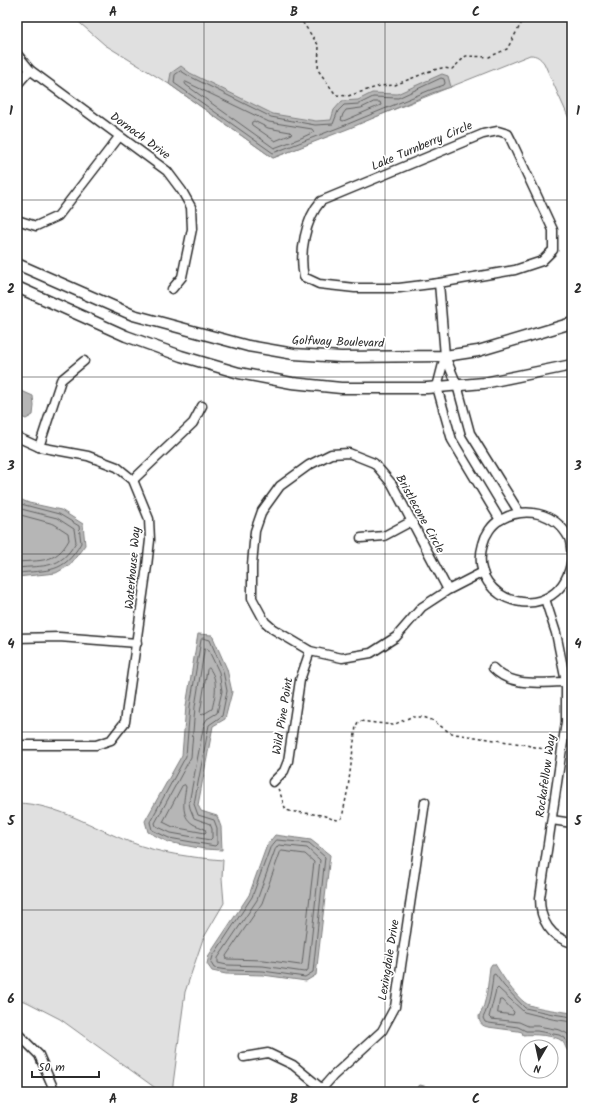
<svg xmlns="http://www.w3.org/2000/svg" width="589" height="1109" font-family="Kalam,sans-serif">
<rect width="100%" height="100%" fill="#fff"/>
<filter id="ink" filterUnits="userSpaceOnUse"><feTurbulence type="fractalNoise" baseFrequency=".025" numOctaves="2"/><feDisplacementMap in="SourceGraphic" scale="8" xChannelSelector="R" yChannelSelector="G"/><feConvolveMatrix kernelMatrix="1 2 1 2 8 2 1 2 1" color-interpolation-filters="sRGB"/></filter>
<g filter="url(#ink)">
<g fill="#e0e0e0" stroke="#868686">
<path d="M73,17h499v108l-28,-62c-4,-5 -7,-8 -14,-8l-257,103 -104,-74 -64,-39z"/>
<path d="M17,803c41,1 76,25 113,39 32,12 59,15 93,18l-1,18 2,25 -21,36 -18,53 -13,100h-11l-101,-73 -33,-17 -10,-3z"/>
</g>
<g fill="#b6b6b6" stroke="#7e7e7e">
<path d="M181,66l9,7 83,41 43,7 15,-1 3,-10 8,-9 16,-1 14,-7 25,1 45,-20 6,2 3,11 -19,6 -82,35 -77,30 -104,-74 2,-11z"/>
<path d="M17,389l16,7 1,10 -1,9 -7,4 -9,-4z"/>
<path d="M17,498l12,5 32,7 22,14 2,21 -15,20 -14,8 -39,4z"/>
<path d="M198,634l14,1 15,34 5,23 -7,27 -12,7 -15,79 3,6 16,5 4,11 1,23 -18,-1 -36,-7 -20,-10 -3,-11 37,-66 4,-49z"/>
<path d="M275,835l36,5 19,15 -14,120 -10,6 -43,-6 -37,-1 -14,-3 -5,-7 2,-9 40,-60 18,-50z"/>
<path d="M492,964h3c6,10 22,36 34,41 12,4 30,6 43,8v40c-8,-3 -5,-7 -10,-12 -6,-6 -31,-7 -39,-6l-1,-3 -4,-1 -30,-4c-6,-1 -9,-4 -9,-11 8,-12 9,-34 11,-49z"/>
<path d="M420,1085l15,4v3h-23z"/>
</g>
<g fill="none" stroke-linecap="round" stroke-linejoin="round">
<g stroke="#636363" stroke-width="1">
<path d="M181,71l8,5 82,41 44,8 18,-1 5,-13 6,-6 15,-1 14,-7 25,1 43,-20 3,1 1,4 -1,2 -14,5 -82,34 -75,29 -99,-70 1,-8z"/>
<path d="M186,82l83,40 43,7 2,3 -13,6 -27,10 -88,-63 -1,-2z"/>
<path d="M374,102h6l1,3 -35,15 -3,1 -2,-1 2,-6 3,-4 15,-2z"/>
<path d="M252,122l2,-1 14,7 22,4 2,2 -17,7 -23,-16z"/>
<path d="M17,503l42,11 20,12 2,17c-17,31 -33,27 -64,30"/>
<path d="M17,508l40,10 17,11 2,13c-16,28 -31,23 -59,26"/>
<path d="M17,514l37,10 14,9 1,7c-13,24 -29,20 -52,22"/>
<path d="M203,638l7,2 13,31 4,20 -5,25 -13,9 -15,79 4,11 16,5 3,8v16l-2,2 -46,-8 -17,-8 -2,-8 36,-66 4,-50 11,-66z"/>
<path d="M205,648l3,1 11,23 3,19 -5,22 -10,6 -3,5 -15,79 1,5 4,10 16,6 2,5v9l-2,2 -39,-7 -15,-7 -1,-3 36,-66 4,-50z"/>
<path d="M209,668c10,11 6,29 3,41l-10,6 -2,-2 1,-6 6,-37z"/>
<path d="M185,785l1,2c-2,12 -6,29 7,37 3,2 8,3 12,5l1,3 -1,1 -32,-6 -10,-5 19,-36z"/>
<path d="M277,840l32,3 16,14 -12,115 -8,5 -42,-6 -36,-1 -13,-2 -3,-5 2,-7 39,-59 18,-49z"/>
<path d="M279,845l28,3 13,12 -12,110 -4,2 -41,-6 -36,-1 -9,-2v-5l39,-58 18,-50z"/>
<path d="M282,851l23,3 9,8 -12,102 -2,1 -36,-5 -37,-1 -1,-3 36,-53 18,-50z"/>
<path d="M500,1000h3l11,12 -1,3 -15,-2z"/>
<path d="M572,1017l-19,-3 -28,-6 -21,-22 -9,-12 -2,1c-1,14 -4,31 -10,43l2,4 4,1 29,4 8,4h11l22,4 6,3 3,8 4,3"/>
<path d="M572,1022l-20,-3 -28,-7 -26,-24 -2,2 -7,27 2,2 28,3 9,4h10l22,4 8,4 4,7"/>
</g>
<defs>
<g id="minor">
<path d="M17,54l13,16 137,101 15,20 9,16 1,22 -10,48 -10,12"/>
<path d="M17,85l13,-15"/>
<path d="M498,131l10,3 3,6 42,90v20l-11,11 -27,9 -76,13 -40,5h-44l-36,-4 -15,-7c-5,-23 1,-58 17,-76l162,-67z"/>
<path d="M17,220l19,6 22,-10 61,-79"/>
<path d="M439,283l6,73 12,29 13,48 49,79"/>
<path d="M445,356l-8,31 15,53 48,80"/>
<path d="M17,437l22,10 49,9 29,11 16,13 16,39 1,21 -3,26 -22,156 -14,18 -15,5h-79"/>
<path d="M39,447l22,-67 23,-19"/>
<path d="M133,480l60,-57 9,-17"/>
<path d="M361,538l23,-2 28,-15"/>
<path d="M572,556c-1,-6 -1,-13 -3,-18 -14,-26 -44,-32 -69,-18 -8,4 -15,15 -17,24 -18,61 79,87 89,14"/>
<path d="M448,590l-56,-106 -18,-21 -25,-10 -18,1 -22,11 -29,21 -18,25 -7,20 -3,34v33l13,24 8,7 37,22 32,7 29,-5 25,-16 26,-30 26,-17 35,-18"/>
<path d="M545,599l11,34 10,49v40l-26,176c0,22 10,39 32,45"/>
<path d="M17,638l42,-1 78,6"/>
<path d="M493,668c19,20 48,14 73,14"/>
<path d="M273,782l11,-11 4,-10 12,-81 10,-29"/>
<path d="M552,820l20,3"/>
<path d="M17,1033l22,22 16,37"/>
<path d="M244,1057l24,-4 25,12 28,23"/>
<path d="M319,1092l14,-16 49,-45 13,-24 30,-205"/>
</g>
<g id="tertiary">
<path d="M17,264l116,51 115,31 46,8 47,3 104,-1 33,-5 94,-28"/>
<path d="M17,287l109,49 55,20 58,17 53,10 49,5h86l57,-5 88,-18"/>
</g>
</defs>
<use href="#minor" stroke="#2b2b2b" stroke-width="11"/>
<use href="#tertiary" stroke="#2b2b2b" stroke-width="13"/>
<g stroke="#2b2b2b" stroke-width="1.5" stroke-dasharray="3 3" stroke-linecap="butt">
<path d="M262,17l7,2 32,1 18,26 -1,24 18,25 12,1 32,-10 15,-1 35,-14 12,-3 10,1 14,-13 23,1 18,-8 15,-27 12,-5"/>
<path d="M564,17l8,4"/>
<path d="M278,789c4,6 5,18 9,21 2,2 29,4 34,5 8,1 14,8 21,3l6,-30 8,-62 2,-4 2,-1 33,4 18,-8h12l9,3 17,12 6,2 67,10 30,7"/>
</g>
<use href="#minor" stroke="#fff" stroke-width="8"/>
<use href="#tertiary" stroke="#fff" stroke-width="10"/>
</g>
</g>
<path fill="none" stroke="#2b2b2b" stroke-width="1" stroke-opacity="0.55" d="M204,17v1075M385,17v1075M17,200h555M17,377h555M17,554h555M17,732h555M17,910h555"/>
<g text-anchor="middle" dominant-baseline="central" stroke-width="3.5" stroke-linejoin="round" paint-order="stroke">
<g font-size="12" fill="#2b2b2b" stroke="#fff">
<text transform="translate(140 136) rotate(36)">Dornoch Drive</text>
<text transform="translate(422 146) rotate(-23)">Lake Turnberry Circle</text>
<text transform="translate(338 342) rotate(2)">Golfway Boulevard</text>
<text transform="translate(420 514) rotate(61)">Bristlecone Circle</text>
<text transform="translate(133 568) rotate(-85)">Waterhouse Way</text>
<text transform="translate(283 716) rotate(-81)">Wild Pine Point</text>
<text transform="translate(546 776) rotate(-82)">Rockafellow Way</text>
<text transform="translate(389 960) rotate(-81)">Lexingdale Drive</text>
</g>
</g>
<rect width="589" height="1109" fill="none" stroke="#fff" stroke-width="44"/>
<g transform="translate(539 1059) rotate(189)"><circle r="19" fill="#ffffff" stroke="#aaaaaa"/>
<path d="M0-3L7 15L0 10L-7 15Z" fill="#2b2b2b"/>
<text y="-6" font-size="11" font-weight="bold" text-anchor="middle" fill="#2b2b2b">N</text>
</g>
<path d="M32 1071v6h67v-6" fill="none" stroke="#2b2b2b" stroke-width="2"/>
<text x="38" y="1071" font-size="12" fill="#2b2b2b" stroke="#ffffff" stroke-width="3" paint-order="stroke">50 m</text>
<rect x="22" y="22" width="545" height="1065" fill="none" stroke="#2b2b2b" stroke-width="1.5"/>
<g font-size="13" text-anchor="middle" font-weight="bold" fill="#2b2b2b">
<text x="113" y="16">A</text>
<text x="294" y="16">B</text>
<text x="476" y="16">C</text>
<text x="11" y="115">1</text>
<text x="578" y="115">1</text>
<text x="11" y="293">2</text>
<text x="578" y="293">2</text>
<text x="11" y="470">3</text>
<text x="578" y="470">3</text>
<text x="11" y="648">4</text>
<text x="578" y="648">4</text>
<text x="11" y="825">5</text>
<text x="578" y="825">5</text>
<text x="11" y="1003">6</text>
<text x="578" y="1003">6</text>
<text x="113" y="1103">A</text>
<text x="294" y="1103">B</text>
<text x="476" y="1103">C</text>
</g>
</svg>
